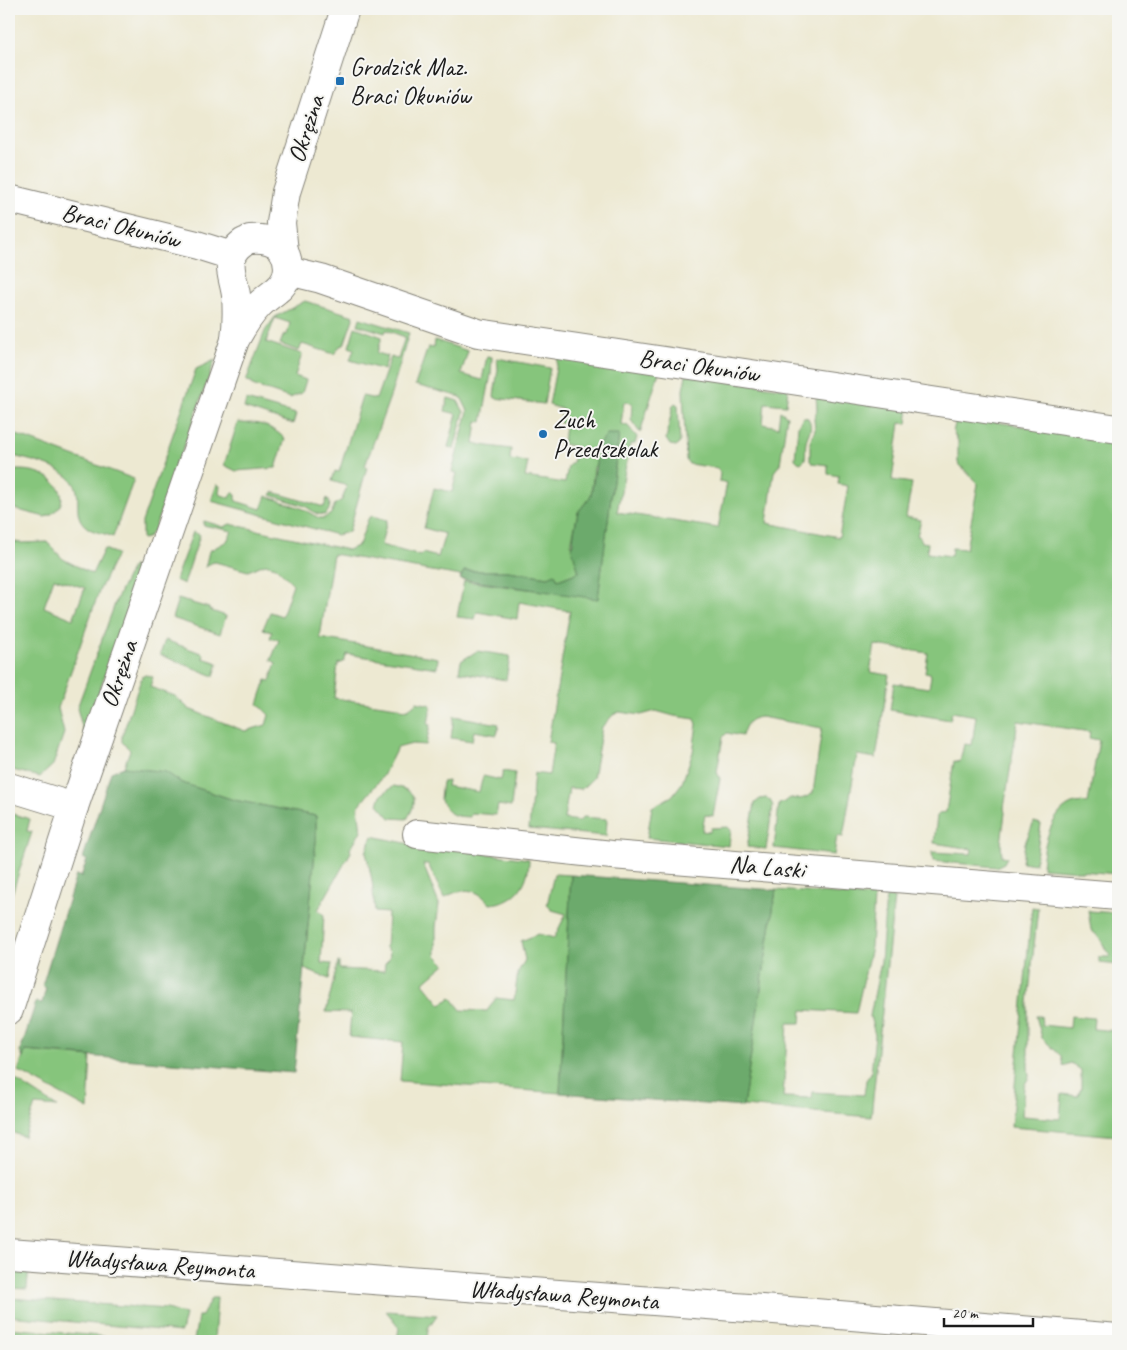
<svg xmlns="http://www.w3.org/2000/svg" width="1127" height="1350" font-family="Caveat,sans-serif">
<rect width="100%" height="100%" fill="#f6f6f2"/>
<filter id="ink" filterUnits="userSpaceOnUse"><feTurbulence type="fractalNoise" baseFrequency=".02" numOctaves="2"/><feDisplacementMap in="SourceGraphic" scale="10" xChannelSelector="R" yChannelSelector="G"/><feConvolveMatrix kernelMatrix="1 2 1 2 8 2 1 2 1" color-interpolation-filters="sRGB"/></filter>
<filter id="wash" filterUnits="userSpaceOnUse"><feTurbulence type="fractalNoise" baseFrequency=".0096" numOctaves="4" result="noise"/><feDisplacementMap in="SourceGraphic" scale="20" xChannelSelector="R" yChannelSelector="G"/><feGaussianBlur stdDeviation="1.12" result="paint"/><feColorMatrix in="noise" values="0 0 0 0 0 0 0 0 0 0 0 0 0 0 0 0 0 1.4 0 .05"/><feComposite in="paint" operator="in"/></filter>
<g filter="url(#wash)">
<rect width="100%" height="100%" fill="#ede9d2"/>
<g fill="#86c57c" stroke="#51704c" fill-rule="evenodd">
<path d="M305,301l49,15 -10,29 -4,1 -6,8 -32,-10 -3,7 -19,-7 4,-10 3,1 3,-12 -15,-5 -9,24 36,12 -7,22 11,4 -4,13 -12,5 -38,-13v-3l-6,-1 19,-50 10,-14z"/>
<path d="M360,318l49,15 -18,61 -26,72 2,1 -18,65 -12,3 -126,-34 6,-17 3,2 -1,8 11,4 3,-6 3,3v6l25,8 5,-13 35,12 18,10h5l7,-4 4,-10 7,-4 5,-14 -15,-5 3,-10 4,1 23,-76 14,3 15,-42 7,2 7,-22 -19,-7 -1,3 -27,-8z"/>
<path d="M355,327l27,10 -5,16 11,3 -4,14 -34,-10 4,-11 -5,-2z"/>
<path d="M435,340l33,11 -7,23 21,6 5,-24 5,1 -1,17 -9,48 -5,-1 -3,23 37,5 -1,11 18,2 -3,15 40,6 3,-17 5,-4 2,-9 -3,-7 -9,-2 2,-20 -5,-1 2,-14 -13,-4 10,-53 101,17 -20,64 -9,-13 1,-17 -8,-1 -3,22 7,2 9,11 -2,7h-5l-13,68 101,16 9,-45 -8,-2 1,-8 -3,-5 -28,-4 -3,-4 -3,-70 3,-15 102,14 -2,16 -21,-2 -2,21 15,3 2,-16 7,5 -7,48 -6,8 -7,51 72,14 9,-51 -10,-2 1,-8 -11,-2v-9l-16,-2 -2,-2v-19l5,-12 -1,-11 3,-9 -1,-16 93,13 -2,17 -7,-1 -8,57 20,3 -6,34 15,3 -4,16h2l3,6 6,1 -1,10 24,3 1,-8 14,1 12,-65 -20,-21v-22l-5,-9 4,-16 161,25v405l-3,18 3,1v9l-76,-6c1,-25 12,-72 46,-65l11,-63 -10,-2 1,-6 -72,-11 -14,87 1,5 -4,31 1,12 5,1 -3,6 -8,4 -63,-6 -1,-9 39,2 1,-5 -38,-6 3,-27 3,-3 6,-1 8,-51 6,1 4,-18 8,1 4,-29 -24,-4 -2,8 -60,-10 4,-27 35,5 2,-12 -1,-3 -5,-1 3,-19 -53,-8 -5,27 19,3 -13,83 -19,-3 -14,82 -6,-1 -3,19 -60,-7 5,-44 6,-2 5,-4c10,2 14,1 23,-5l9,-65 -61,-11c-12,1 -16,8 -19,19l-15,-3 -4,4 -6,35 3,7 -7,37 -8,-1 -3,16 8,1 1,-4 17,-1 3,3 -2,16 -82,-8 5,-31 20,-11 10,-13 11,-31 4,-28 -2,-5 -21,-3 -18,-5 -15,4 -22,-3 -6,3 -11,12 -9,51 -11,11 -13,-1 -5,31 16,2 3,-4 24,2 -1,17 -77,-7 5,-56 15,2 5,-32 -6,-1 22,-131 -51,-9 -2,17 -40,-7 -2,7 -18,-2 7,-36 134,17 21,-164 -25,33 -3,29 -13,16 -7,32 8,28 -21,8 -4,-5 -6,2 -40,-6h-44l-3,5 -128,-22 -13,84 118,20 -1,10 -90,-14 -3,8 -6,2 -4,34 63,9c10,6 12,1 20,-5l14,3 -3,20h2l-4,20 -14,-1 -15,4 -14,28 -25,31 3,24 -11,18 1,3 -33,58 6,5 -3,48 11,1 -3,15 -25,-10 12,-128v-25l-82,-16 -52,-17 -17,-11 -41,-5 6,-17 -8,-8v-6l20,-60 4,-1 7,2 -3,10 25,9 14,13 56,22 21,-6 3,-10 -11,-11 8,-24 4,1 6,-18 -5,-3 8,-20 -9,-2 2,-6 -9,-3 7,-17 12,4 11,-32 -17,-17 -11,-3 -17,7 -33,-9 -4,1 -6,5 4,-17 18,-10 5,-10 -29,-6 1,-4 20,6 6,-3 118,26 11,-5 9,-26 4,-3 15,4 -6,25 40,11 1,-3 16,4 7,-23 -21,-6 10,-40 18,4 5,-19 -5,-1 16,-61 -7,-14 -46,-12 13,-38 6,1z"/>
<path d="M497,358l53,10 -6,36 -49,-6 -1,-2 4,-27z"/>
<path d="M215,360l-61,170 -7,8 -5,1v-17l54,-153z"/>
<path d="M448,398l10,3 6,11 -10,37 -6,-2 9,-33 -12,-3z"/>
<path d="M246,400l50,14 -3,10 -49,-16z"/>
<path d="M675,403l3,2 2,38 -4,3 -6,-1 -4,-6 7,-34z"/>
<path d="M803,417l5,1c6,10 0,14 -2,24 -1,5 0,11 -1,17l-4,4 -3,-1 -3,-3 3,-33z"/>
<path d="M238,422c5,2 8,1 13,1 12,0 26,7 34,16l-9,29 -40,3 -12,-6z"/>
<path d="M9,432l125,47 -21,58c-8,-4 -18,-4 -25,-9 -16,-11 -7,-26 -12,-40 -7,-21 -48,-28 -67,-33z"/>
<path d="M17,470c10,0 19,1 27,5 22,11 25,33 1,42l-31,-8 -5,-3v-33z"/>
<path d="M273,492l51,15 3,-9c5,5 3,12 -2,17l-8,-1 -12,-8 -34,-11z"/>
<path d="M193,532l7,3 -16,49 -9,-4z"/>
<path d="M9,541l12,2 26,-1 16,17 29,15 12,-25 13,5 -17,35 -42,119 6,25 -11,32 -13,12 -31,-8zM54,578l31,10 -12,31 -29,-12z"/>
<path d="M133,565l5,16 -54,153 -7,-26 40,-110z"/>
<path d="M178,599l31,9v2l17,6 -6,18 -48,-16z"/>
<path d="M165,640l39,14 -1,4 15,5 -4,13 -54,-21z"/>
<path d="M477,651l33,5 -4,24 -47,-8 2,-11z"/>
<path d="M454,716l45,8 -2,11 -23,-4 -2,10 -21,-3z"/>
<path d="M503,771l12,2 -4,34 -13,-2 -2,10 -25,-2 -1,4c-21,-1 -19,-2 -30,-18l2,-17 6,-1 -1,5 32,6 4,-16 18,4z"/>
<path d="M394,786c24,5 24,15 13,33l-17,-1 -12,-14 3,-9z"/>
<path d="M766,798l4,2 3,6 -7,43 -19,-2 8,-44 5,-4z"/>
<path d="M9,813l21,6 -3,12 5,1 -23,71z"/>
<path d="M1034,822l7,2 -6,40 -13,-2 3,-19z"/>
<path d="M372,836l43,9 114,14c0,25 -13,43 -39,45 -14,-17 -27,-17 -46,-6l-16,-34h-5l16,40 -3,23v28l9,9 -22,19 18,22 10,-8 10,13 26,1 9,-13 18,2 4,-28 7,-12 -4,-19 17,-7 16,4 12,-24 -14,-4 -5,-5 7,-31 17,1 -11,218 -160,-12 3,-39 -54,-5 2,-24 -25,-1 12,-50h1v7l45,2 1,-8 4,-4 1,-7 -4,-4 2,-35 -13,-1 -3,-32 -6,-28z"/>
<path d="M776,890l98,7 -3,50 -15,66 -54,-3 -1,13h-13l-5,74 29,1 1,-6 51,3 2,-15 5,-7 4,-38 -5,-19 11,-55 5,-64 8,1 -23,219 -128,-11z"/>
<path d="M1032,907l6,1 -10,95v64l1,10 -5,9 -2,30 38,3 2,-25 16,2 3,-8v-18l-10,-7 -8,3 -2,-10 -19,-18 -6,-22h5l1,9 28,3 1,-12 23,2 -1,11 25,2v105l-107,-9z"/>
<path d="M1088,911l30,2v52l-19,-2v-6h11v-1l-4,-6 -6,-12 -9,-8z"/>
<path d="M25,1051l66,6 -3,52 -70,-38z"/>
<path d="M11,1077l46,30 -22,-2 -11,32 -15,-6v-45z"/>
<path d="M9,1264l20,2 -2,23 -18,-1z"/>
<path d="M9,1298l158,11 18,6 -4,17 -172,-16z"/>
<path d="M211,1298h6l-3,43h-20l4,-25h4z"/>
<path d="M386,1311l51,4 -9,13 -1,13h-30l2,-14z"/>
<path d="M9,1328l146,13h-146z"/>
</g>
<g fill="#6caa6c" stroke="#446344">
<path d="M607,434h12l-21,165 -138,-20 4,-8h44l40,6 7,-3 3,6 21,-8 -7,-22 2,-18 4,-20 13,-16 8,-52z"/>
<path d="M124,767l42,5 16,11 52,17 82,16v25l-22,232 -269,-22 -2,7 -3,-6 16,-50 6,1 4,-15 -4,-2 34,-111 5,2 6,-17 -4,-2 28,-86z"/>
<path d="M571,875l205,15 -33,217 -183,-14z"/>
</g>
</g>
<g filter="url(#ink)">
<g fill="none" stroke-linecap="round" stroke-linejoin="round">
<defs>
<g id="street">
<path d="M9,199l188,46 35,11"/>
<path d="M284,252l-3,-29 5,-31 59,-183"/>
<path d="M288,271l33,8 157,54 640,96"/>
<path d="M235,338c2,-14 2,-28 1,-43 -3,-21 -14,-37 8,-53"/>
<path d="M9,787l65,20"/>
<path d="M417,834l195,21 506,41"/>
<path d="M9,1010l65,-203 161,-467c7,-13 14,-25 24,-35 6,-6 12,-10 18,-15 13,-10 14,-29 5,-41 -8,-10 -20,-11 -32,-10"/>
<path d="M9,1253l806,60 303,25"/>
</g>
</defs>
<use href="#street" stroke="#848277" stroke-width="30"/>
<use href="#street" stroke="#fff" stroke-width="28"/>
</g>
</g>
<g fill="#1f6fb2" stroke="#f6f6f2" stroke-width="2">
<rect x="335" y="76" width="10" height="10" rx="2.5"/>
<circle cx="543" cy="434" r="5"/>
</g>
<g text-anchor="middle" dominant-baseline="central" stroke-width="4" stroke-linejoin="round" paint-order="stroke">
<g font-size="25" fill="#1c1c1c" stroke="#f6f6f2" text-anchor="start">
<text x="350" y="67">Grodzisk Maz.<tspan x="350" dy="29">Braci Okuniów</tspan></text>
<text x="553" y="420">Zuch<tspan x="553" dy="29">Przedszkolak</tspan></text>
</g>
<g font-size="25" fill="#1c1c1c" stroke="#f6f6f2">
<text transform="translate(306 129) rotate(-72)">Okrężna</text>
<text transform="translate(121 226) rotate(14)">Braci Okuniów</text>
<text transform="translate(699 366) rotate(8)">Braci Okuniów</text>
<text transform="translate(119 674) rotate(-71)">Okrężna</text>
<text transform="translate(767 867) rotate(5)">Na Laski</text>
<text transform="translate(160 1264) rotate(4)">Władysława Reymonta</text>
<text transform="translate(564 1295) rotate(4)">Władysława Reymonta</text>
</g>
</g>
<rect width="1127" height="1350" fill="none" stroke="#f6f6f2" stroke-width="30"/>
<path d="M944 1318v8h89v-8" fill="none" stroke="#1c1c1c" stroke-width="2.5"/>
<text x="952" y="1318" font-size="15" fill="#1c1c1c" stroke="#f6f6f2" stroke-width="4" paint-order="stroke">20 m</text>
</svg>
